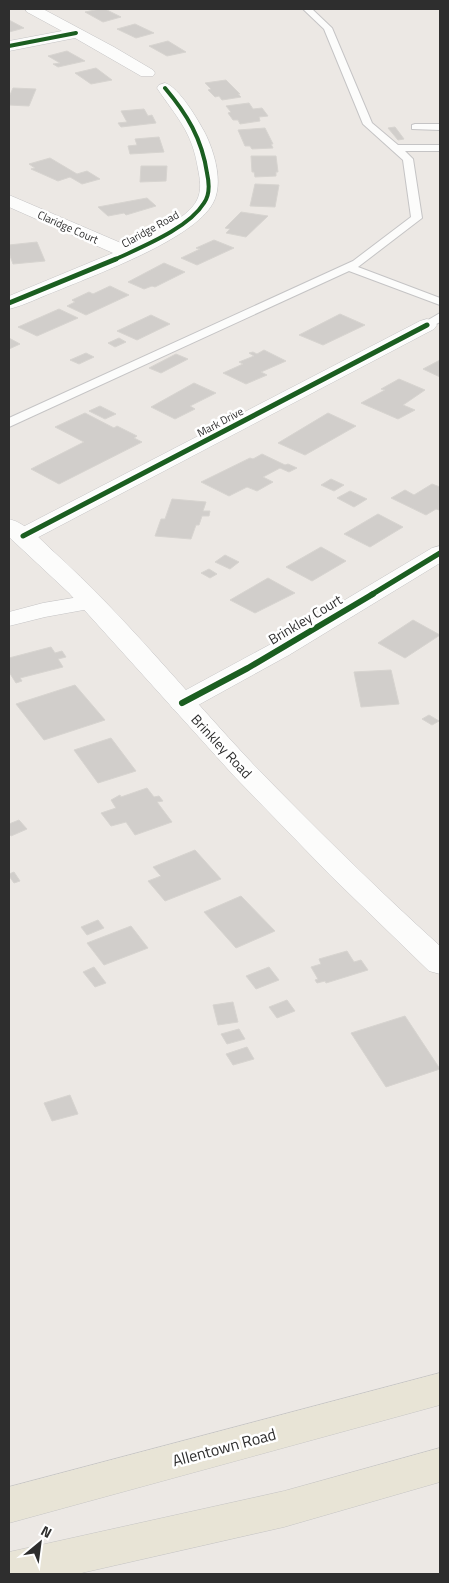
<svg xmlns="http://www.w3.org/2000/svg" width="449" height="1583" font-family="'Titillium Web',sans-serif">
<rect width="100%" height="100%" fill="#ece8e4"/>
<g fill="#d1cecb" stroke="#d7d4d0">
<path d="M100,9h5l16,8 -18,5 -18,-10z"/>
<path d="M9,20l15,8 -15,4z"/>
<path d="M135,24l19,9 -18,5 -19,-9z"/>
<path d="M168,41l18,11 -19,4 -18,-10z"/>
<path d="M67,51l18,10 -27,6 -5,-3 7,-1 -12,-7z"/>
<path d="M96,68l16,12 -21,4 -16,-11z"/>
<path d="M226,80l14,14h-2l3,3 -19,3 -3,-4 -4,1 -7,-7 3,-1 -6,-6z"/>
<path d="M13,88l23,1 -7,17 -20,-1v-8z"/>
<path d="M249,103l4,6 9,-1 6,8 -9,1 1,4 -20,3 -2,-4h-5l-5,-7 3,-1 -5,-6z"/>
<path d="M144,109l4,7 4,-1 4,8 -35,4 -3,-4 9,-1 -6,-11z"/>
<path d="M395,127l9,12 -6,1 -10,-12z"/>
<path d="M265,128l8,16h-2l2,4 -21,1 -2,-3h-5l-7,-16z"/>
<path d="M159,137l5,15 -34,2 -2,-8 9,-1 -2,-6z"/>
<path d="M251,156h25l2,16h-2v4l-21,1 -1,-5h-2z"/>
<path d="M50,158l27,16 10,-3 13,8 -18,5 -12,-7 -12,4 -27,-12 4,-1 -6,-4z"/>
<path d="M141,166h26l-1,15 -26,1z"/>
<path d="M255,184l24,1 -4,22 -25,-1z"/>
<path d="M147,198l9,8 -30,9 -2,-2 -16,3 -10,-9z"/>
<path d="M241,212l27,4 -22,21 -20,-4 4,-4 -5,-1z"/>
<path d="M214,240l20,8 -37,17 -16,-7 19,-9 -4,-1z"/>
<path d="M37,242l8,19 -32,3 -4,-11v-8z"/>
<path d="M164,263l21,9 -30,15 -3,-1 -8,3 -16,-7z"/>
<path d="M110,286l19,9 -43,20 -19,-9 8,-4 -3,-2 17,-8 4,2z"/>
<path d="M59,309l19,9 -41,18 -19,-9z"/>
<path d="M340,314l25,11 -42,20 -24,-10z"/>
<path d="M151,315l19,9 -33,16 -20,-9z"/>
<path d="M9,338l11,6 -11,5z"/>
<path d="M119,338l7,4 -11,5 -7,-4z"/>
<path d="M264,350l22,11 -25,11 6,3 -21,9 -23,-11 20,-9 -4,-2 15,-6 -5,-3 4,-1 4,2z"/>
<path d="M86,353l8,4 -15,7 -9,-4z"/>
<path d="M176,354l12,5 -27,14 -12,-5z"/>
<path d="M440,360v17l-17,-8z"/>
<path d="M399,379l26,11 -22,15 12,5 -17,9 -37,-16 24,-13 -4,-1z"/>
<path d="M194,383l22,10 -26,13 5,3 -20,10 -24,-12z"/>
<path d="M100,406l16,8 -11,5 -16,-8z"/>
<path d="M85,413l29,15 3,-2 20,10 -3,2 8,4 -83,42 -28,-15 53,-27 -29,-15z"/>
<path d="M328,413l28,13 -51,29 -27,-12z"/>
<path d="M262,454l23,11 3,-1 9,4 -8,4 -9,-4 -17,9 10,5 -16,9 -10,-4 -18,9 -28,-14 49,-24 3,1z"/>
<path d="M331,479l13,6 -10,6 -13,-6z"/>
<path d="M432,484l8,3 -1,23 -3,-1 -10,6 -35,-17 14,-8 9,5z"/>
<path d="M350,491l17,8 -13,8 -17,-9z"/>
<path d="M172,499l34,3 -3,9h7l-1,5h-7l-3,9h-3l-5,14 -36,-3 6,-17h4z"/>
<path d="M378,514l25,13 -33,20 -26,-13z"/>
<path d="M321,547l25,14 -34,20 -26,-14z"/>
<path d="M225,555l14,7 -9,7 -15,-7z"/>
<path d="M209,569l8,5 -7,4 -9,-5z"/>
<path d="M268,578l27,15 -40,20 -25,-13z"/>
<path d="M413,620l27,15 -35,23 -27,-15z"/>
<path d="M51,647l4,6 7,-2 4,6 -8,2 5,8 -43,11 2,3 -6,2 -7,-11v-14z"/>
<path d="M391,670l8,34 -38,3 -7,-35z"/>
<path d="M75,685l30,35 -61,20 -28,-36z"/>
<path d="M429,715l10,6 -7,4 -10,-6z"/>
<path d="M111,738l25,33 -38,12 -24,-33z"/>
<path d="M147,788l7,9 5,-1 4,5 -6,1 15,20 -37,13 -9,-13 -15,4 -10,-13 15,-5 -5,-8 9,-5 1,2z"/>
<path d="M19,820l8,9 -16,7 -2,-2v-10z"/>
<path d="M195,850l26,29 -56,22 -17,-20 13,-5 -8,-9z"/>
<path d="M14,872l6,9 -6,2 -5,-7v-2z"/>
<path d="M241,896l34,35 -39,17 -32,-36z"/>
<path d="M98,920l6,8 -17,7 -6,-8z"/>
<path d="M131,926l17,22 -44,17 -17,-22z"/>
<path d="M347,951l7,11 7,-2 7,10 -42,13 -1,-2 -8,2 -2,-3 3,-1 -7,-12 10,-3 -2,-5z"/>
<path d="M94,967l12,16 -11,4 -12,-15z"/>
<path d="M269,967l10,13 -23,9 -10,-13z"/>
<path d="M287,1000l8,11 -18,7 -8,-11z"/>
<path d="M233,1002l5,20 -20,3 -5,-20z"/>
<path d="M405,1016l35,53 -54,18 -35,-54z"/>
<path d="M239,1029l6,10 -18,5 -6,-10z"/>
<path d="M247,1047l7,12 -21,6 -7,-11z"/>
<path d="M70,1095l8,19 -26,7 -8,-18z"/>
</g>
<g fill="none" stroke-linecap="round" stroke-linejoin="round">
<defs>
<g id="lane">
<path d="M303,9h9l20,19 40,95 26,22h42v6h-35l8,8 9,59 -64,49 82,31v7l-91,-34 -340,156v-9l344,-157 58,-44 -8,-57 -40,-36 -39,-95z"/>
<path d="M415,124h25v6l-28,-1v-4z"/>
<path d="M440,313v9l-9,5h-8l-2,-2 2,-2z"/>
</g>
<g id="street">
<path d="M25,9h18l71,38 39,23 2,3 -2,3h-12l-66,-38 -66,13v-10l53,-10 -35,-19z"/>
<path d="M165,83c14,4 33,37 40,50 9,18 19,50 8,70 -19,36 -116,71 -154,87 -17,6 -33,15 -50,19v-13l104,-43 -104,-46v-12l119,51c19,-9 60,-27 69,-46 5,-10 3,-21 1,-31 -6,-38 -21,-51 -41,-81l2,-3z"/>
<path d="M427,319l7,2 3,4 -3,4 -403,212 -8,2 -8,-2 -4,-5 4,-5 405,-210z"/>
<path d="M440,546v17l-151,92 -98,54 -9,2 -9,-2 -4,-6 4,-6 98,-53 161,-96z"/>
<path d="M91,595l9,2 3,5 -3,5 -55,10 -36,9v-14l34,-9z"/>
</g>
<path id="secondary" d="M9,519c17,4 32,21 45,33 72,65 133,142 199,212 61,63 123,124 187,182v28l-11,-3 -99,-96 -96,-99 -165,-183 -60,-56z"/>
<g id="primary">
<path d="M440,1373v32l-431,118v-36z"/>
<path d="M440,1448v34l-156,45 -207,47h-68v-22l275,-61z"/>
</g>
</defs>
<use href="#lane" stroke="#c5c4c5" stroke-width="2"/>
<use href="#street" stroke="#c5c4c5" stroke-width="1"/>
<use href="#secondary" stroke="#c5c4c5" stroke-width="1"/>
<use href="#primary" stroke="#c6c5c4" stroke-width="1"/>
<use href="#lane" fill="#fcfcfb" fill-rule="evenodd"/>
<use href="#street" fill="#fcfcfb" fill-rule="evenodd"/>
<use href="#secondary" fill="#fcfcfb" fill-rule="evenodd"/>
<use href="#primary" fill="#e8e4d6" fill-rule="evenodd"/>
<defs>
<g id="cycleway-far2">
<path d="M9,46l67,-13"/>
<path d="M114,260c27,-13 74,-31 90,-57 6,-8 5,-21 3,-30 -5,-34 -20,-59 -42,-85"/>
</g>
<g id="cycleway-far1">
<path d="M9,303l107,-44"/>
<path d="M23,536l404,-211"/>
<path d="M371,595l69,-42"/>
</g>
<path id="cycleway" d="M182,703l66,-35 125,-74"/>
</defs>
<use href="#cycleway-far2" stroke="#fff" stroke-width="5.5"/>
<use href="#cycleway-far1" stroke="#fff" stroke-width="8"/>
<use href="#cycleway" stroke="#fff" stroke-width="9"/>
<use href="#cycleway-far2" stroke="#1b5e20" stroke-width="4"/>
<use href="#cycleway-far1" stroke="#1b5e20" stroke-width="5"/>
<use href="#cycleway" stroke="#1b5e20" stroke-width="6"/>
</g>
<g text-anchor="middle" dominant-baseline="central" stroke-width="5" stroke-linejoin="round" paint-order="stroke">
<g font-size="11" fill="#2e2e2e" stroke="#fff">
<text transform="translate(68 227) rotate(24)">Claridge Court</text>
<text transform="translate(150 229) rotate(-29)">Claridge Road</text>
<text transform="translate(220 422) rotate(-28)">Mark Drive</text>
</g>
<g font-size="14" fill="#2e2e2e" stroke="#fff">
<text transform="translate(305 619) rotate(-31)">Brinkley Court</text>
<text transform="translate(222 746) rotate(47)">Brinkley Road</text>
</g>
<g font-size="16" fill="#2e2e2e" stroke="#fff">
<text transform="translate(224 1447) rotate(-15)">Allentown Road</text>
</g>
</g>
<rect width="449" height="1583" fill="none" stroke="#2e2e2e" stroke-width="20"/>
<g transform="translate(40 1543) rotate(29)" stroke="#ffffff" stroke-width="4" paint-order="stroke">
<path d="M0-4L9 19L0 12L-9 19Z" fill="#2e2e2e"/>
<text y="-8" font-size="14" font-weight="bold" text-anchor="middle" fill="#2e2e2e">N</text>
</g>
</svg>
